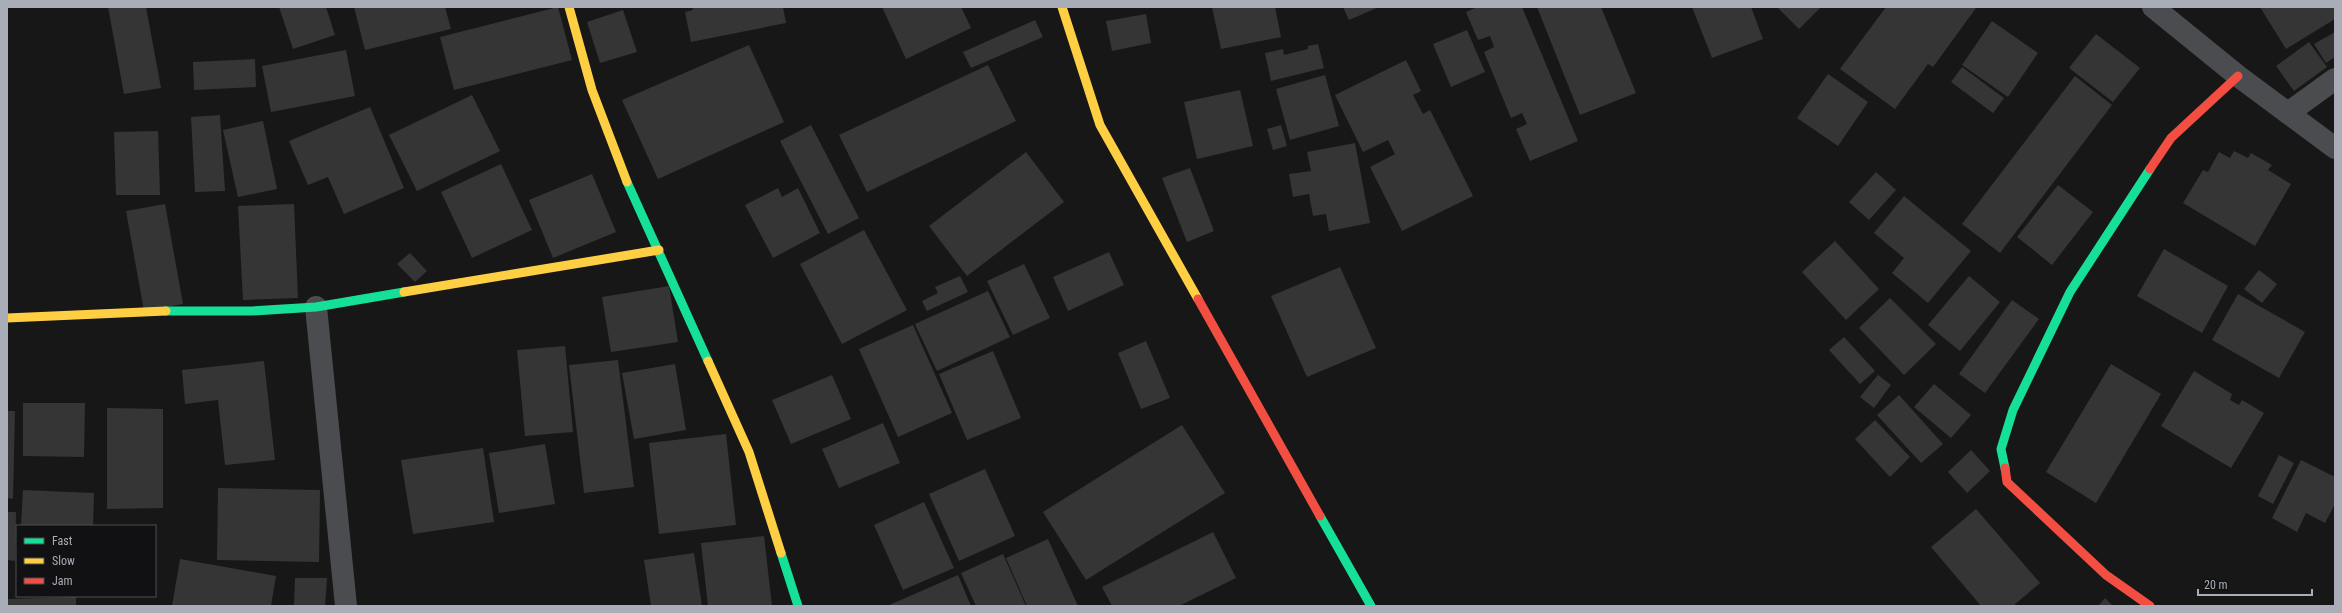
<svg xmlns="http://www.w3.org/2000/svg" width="2342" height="613" font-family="'Roboto Condensed',sans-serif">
<rect width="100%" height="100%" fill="#171717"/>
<g fill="#353536">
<path d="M108,7h38l15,81 -37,6z"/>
<path d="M279,7h47l9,28 -42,14z"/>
<path d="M354,7h91l6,22 -86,21z"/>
<path d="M558,7l14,53 -118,30 -14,-53z"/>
<path d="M692,7h91l3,16 -95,19 -6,-30 8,-2z"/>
<path d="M882,7h79l10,21 -65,31z"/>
<path d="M1212,7h63l6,30 -60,12z"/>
<path d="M1343,7h36l-30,13z"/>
<path d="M1477,7h45l56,134 -48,20 -14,-32 11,-5 -5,-11 -11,5 -27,-66 10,-5 -4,-11 -12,4 -12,-28z"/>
<path d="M1537,7h64l35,86 -56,22z"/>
<path d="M1692,7h59l12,32 -51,19z"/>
<path d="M1777,7h44l-22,22z"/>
<path d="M1886,7l90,1 -43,59 -5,-3 -33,45 -55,-40z"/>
<path d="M2260,7h75v12l-49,30z"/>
<path d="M623,10l14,42 -37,11 -13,-41z"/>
<path d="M1146,14l5,29 -39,8 -6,-30z"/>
<path d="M1035,20l8,17 -72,31 -8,-16z"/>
<path d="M1992,21l46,32 -30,44 -46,-32z"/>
<path d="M1467,30l18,42 -34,15 -18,-43z"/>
<path d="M2335,32v25l-9,6 -12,-19z"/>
<path d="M2096,34l44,34 -27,34 -44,-34z"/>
<path d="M2309,42l18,25 -33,24 -18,-25z"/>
<path d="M1318,44l6,24 -53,13 -6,-28 18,-4 1,6 24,-6v-3z"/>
<path d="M749,45l35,77 -126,57 -36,-79z"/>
<path d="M346,50l9,46 -84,16 -9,-46z"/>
<path d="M255,59l1,28 -62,3 -1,-28z"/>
<path d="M1406,60l15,31 -8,4 10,19 7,-4 43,86 -71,35 -32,-64 25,-13 -7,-14 -25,12 -28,-57z"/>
<path d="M988,65l28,56 -149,71 -28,-57z"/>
<path d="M1962,67l42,31 -11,15 -42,-31z"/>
<path d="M1828,74l40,28 -30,44 -41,-28z"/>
<path d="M1325,75l14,51 -49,14 -14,-51z"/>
<path d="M2075,76l37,29 -112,148 -38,-29z"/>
<path d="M1240,90l13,56 -56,13 -13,-57z"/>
<path d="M472,95l28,56 -83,40 -28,-56z"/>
<path d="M370,107l34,81 -60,26 -16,-37 -20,8 -19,-44z"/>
<path d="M220,115l5,76 -30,1 -4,-75z"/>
<path d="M263,121l14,68 -39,8 -15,-67z"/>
<path d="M811,125l48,93 -31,16 -48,-93z"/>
<path d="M1281,125l6,21 -14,4 -6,-21z"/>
<path d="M158,131l2,64h-44l-2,-63z"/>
<path d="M1355,143l15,80 -41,8 -3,-17 -13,2 -4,-22 -16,3 -4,-23 22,-3 -4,-19z"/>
<path d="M2234,151l14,7 3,-5 21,12 -4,5 23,14 -36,62 -72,-43 20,-33 5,2 11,-20 11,6z"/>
<path d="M1026,152l38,50 -97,74 -38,-50z"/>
<path d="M501,164l31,66 -60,28 -31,-66z"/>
<path d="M1190,168l24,63 -27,11 -25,-64z"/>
<path d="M1876,172l20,18 -27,30 -20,-18z"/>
<path d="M592,174l24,58 -63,26 -24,-58z"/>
<path d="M2058,185l35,27 -41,53 -35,-28z"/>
<path d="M778,188l4,9 16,-9 22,45 -47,25 -28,-53z"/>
<path d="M1904,196l67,55 -43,52 -36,-30 12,-15 -30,-25z"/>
<path d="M165,204l18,100 -39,7 -18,-100z"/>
<path d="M294,204l4,94 -55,2 -5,-94z"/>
<path d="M864,230l43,80 -65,34 -42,-80z"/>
<path d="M1835,241l44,48 -33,31 -44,-48z"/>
<path d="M2164,249l64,37 -26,47 -65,-37z"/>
<path d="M1109,252l15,33 -56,26 -15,-34z"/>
<path d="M410,253l17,18 -12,11 -18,-18z"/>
<path d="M1024,264l26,54 -37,17 -26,-54z"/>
<path d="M1340,267l36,81 -69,29 -36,-81z"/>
<path d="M2259,270l18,14 -15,19 -18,-14z"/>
<path d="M960,276l8,16 -41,19 -5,-10 16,-8 -3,-6z"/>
<path d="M1969,276l31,26 -40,49 -32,-26z"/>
<path d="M669,286l9,56 -67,10 -9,-55z"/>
<path d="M988,291l22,46 -73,34 -22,-47z"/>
<path d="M2238,294l67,38 -26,46 -67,-38z"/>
<path d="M1890,298l46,46 -32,31 -45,-47z"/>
<path d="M2012,300l27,19 -54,74 -26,-19z"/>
<path d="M913,325l39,88 -54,24 -39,-88z"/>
<path d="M1844,337l31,34 -15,13 -31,-34z"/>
<path d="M1146,341l24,57 -29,11 -23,-56z"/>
<path d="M565,346l8,86 -48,4 -8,-86z"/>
<path d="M993,351l28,67 -54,22 -28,-66z"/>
<path d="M618,360l16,127 -50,6 -15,-128z"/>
<path d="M264,361l11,99 -50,5 -7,-65 -33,4 -3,-34z"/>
<path d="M675,364l11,66 -52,9 -12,-66z"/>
<path d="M2111,364l50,30 -65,109 -50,-31z"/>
<path d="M2194,371l38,23 -2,6 9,5 3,-5 22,13 -33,55 -70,-42z"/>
<path d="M832,375l19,44 -60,25 -19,-44z"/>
<path d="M1878,375l13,10 -17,23 -14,-11z"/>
<path d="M1934,384l37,31 -20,23 -37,-31z"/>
<path d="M1899,395l44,49 -22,19 -44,-48z"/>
<path d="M23,403h62l-1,54 -61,-1z"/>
<path d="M107,408l56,1v99l-56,1z"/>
<path d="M7,411h8l-2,88 -6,-1z"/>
<path d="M1875,420l35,37 -20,20 -35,-38z"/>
<path d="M883,423l17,40 -61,25 -17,-39z"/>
<path d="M1182,425l43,68 -139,87 -43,-68z"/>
<path d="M726,434l10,91 -77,9 -10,-91z"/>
<path d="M545,444l10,60 -56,9 -10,-60z"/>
<path d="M483,448l11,74 -81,12 -12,-74z"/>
<path d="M1971,450l19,21 -23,22 -19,-21z"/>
<path d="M2279,455l15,8 -21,41 -15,-8z"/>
<path d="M2301,460l34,17v27l-10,19 -19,-10 -9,19 -25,-14z"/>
<path d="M985,469l30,67 -56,25 -30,-67z"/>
<path d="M218,488l102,2 -1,72 -102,-2z"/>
<path d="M23,490l71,3 -1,33h-72z"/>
<path d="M924,502l30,66 -51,22 -29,-65z"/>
<path d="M1976,509l64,74 -27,23h-32l-50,-59z"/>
<path d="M7,512h9l-1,49 -8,-1z"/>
<path d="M1213,532l23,46 -57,28h-67l-10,-19z"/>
<path d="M764,536l8,70h-64l-7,-63z"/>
<path d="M1048,539l30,67h-51l-21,-48z"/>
<path d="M694,553l8,53h-51l-7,-46z"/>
<path d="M1003,554l23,52h-50l-15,-33z"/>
<path d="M180,559l96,17 -5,30h-99z"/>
<path d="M958,575l13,31h-84z"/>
<path d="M295,578h32l-2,28h-31z"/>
<path d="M76,597v9h-69v-7z"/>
<path d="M2105,598l8,8h-15z"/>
</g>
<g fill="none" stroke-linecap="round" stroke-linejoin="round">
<g stroke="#4b4c50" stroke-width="22">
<path d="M2153,7l85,69 97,72"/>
<path d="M2288,113l47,-34"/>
<path d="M316,307l30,299"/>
</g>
<g stroke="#16e098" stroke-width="9">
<path d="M627,182l81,179"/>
<path d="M166,311h86l64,-4 88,-15"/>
<path d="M2005,468l-4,-19 12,-39 57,-118 80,-123"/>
<path d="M1320,516l51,90"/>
<path d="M781,553l17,53"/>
</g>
<g stroke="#ffcf43" stroke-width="9">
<path d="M569,7l23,83 35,92"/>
<path d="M1062,7l38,118 98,174"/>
<path d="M404,292l255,-42"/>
<path d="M7,318l159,-7"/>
<path d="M708,361l41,91 32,101"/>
</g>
<g stroke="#f24e42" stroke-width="9">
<path d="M2150,169l21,-31 67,-62"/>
<path d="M1198,299l122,217"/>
<path d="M2005,468l2,14 99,93 44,31"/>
</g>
</g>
<rect width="2342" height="613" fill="none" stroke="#a8adb8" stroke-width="16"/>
<rect x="16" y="525" width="140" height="72" fill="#111113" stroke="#4d4f55"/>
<rect x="24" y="538" width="20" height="6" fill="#16e098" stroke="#4d4f55"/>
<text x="52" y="545" font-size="12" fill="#a8adb8">Fast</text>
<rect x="24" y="558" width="20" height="6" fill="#ffcf43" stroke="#4d4f55"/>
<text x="52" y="565" font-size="12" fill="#a8adb8">Slow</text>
<rect x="24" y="578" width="20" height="6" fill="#f24e42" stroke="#4d4f55"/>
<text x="52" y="585" font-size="12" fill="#a8adb8">Jam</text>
<path d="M2198 589v6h114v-6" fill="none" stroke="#a8adb8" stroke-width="2"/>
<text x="2204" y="589" font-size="12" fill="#a8adb8" stroke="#111113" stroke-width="3" paint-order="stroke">20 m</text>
</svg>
